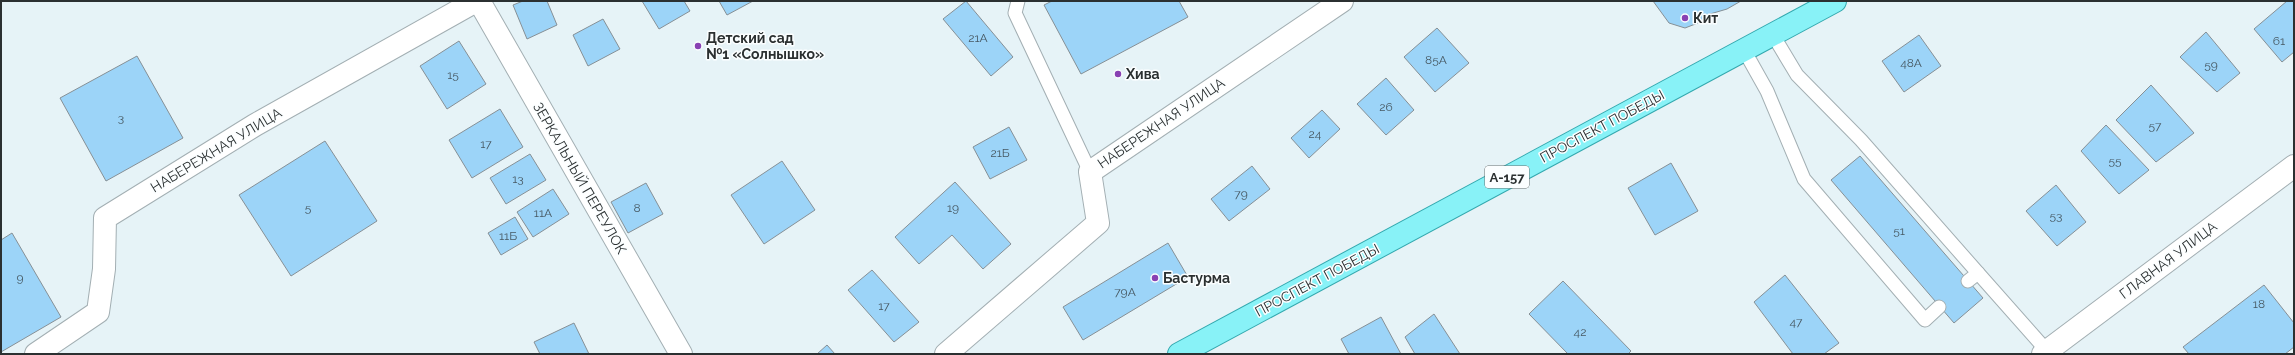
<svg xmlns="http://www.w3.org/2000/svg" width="2295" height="355" font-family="Raleway,sans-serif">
<rect width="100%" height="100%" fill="#e6f3f7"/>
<g fill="#9cd4f8" stroke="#869096">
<path d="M523,1h24l10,24 -30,14 -14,-34z"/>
<path d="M642,1h42l6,10 -31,18z"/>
<path d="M719,1h34l-26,14z"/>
<path d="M966,1l47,56 -22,19 -48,-57z"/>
<path d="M1052,1h127l9,16 -107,57 -37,-69z"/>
<path d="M1653,1h88l-14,8 -17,5 -12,9 -13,5 -16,-5z"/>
<path d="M2287,1h7v51l-12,10 -28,-33z"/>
<path d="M603,19l17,30 -32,17 -15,-31z"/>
<path d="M1437,28l32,35 -34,29 -31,-35z"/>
<path d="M2206,32l34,41 -23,19 -37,-35z"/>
<path d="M1919,35l22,31 -37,26 -22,-31z"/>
<path d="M459,41l27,43 -39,25 -27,-43z"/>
<path d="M137,56l46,82 -77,43 -46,-83z"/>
<path d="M1386,78l28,32 -28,25 -29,-31z"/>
<path d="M2151,85l43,48 -38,29 -40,-42z"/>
<path d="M500,109l23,38 -51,31 -23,-38z"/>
<path d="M1322,110l18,19 -31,29 -18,-20z"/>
<path d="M2106,125l43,45 -30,24 -38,-43z"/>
<path d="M1009,127l18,33 -37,19 -17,-32z"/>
<path d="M325,141l52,80 -86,55 -52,-81z"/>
<path d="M530,154l16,26 -40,24 -16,-26z"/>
<path d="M1860,156l123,142 -29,25 -123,-143z"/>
<path d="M782,161l33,49 -51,34 -33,-49z"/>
<path d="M1671,163l27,48 -43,24 -27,-47z"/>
<path d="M1252,166l18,23 -41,32 -18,-22z"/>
<path d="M955,182l56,62 -28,25 -31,-34 -33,29 -24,-27z"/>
<path d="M646,183l17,31 -35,19 -17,-31z"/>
<path d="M2056,185l30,37 -29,24 -31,-35z"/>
<path d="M553,189l16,25 -36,23 -16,-25z"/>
<path d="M515,217l13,22 -27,16 -13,-22z"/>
<path d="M12,233l49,84 -60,35v-112z"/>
<path d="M1168,243l20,34 -105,63 -20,-33z"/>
<path d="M872,270l47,52 -25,20 -46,-52z"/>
<path d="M1785,275l54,68 -15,11h-31l-39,-52z"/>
<path d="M1563,281l68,70 -3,3h-60l-39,-40z"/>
<path d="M2264,285l30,38v24l-9,7h-96l-6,-7z"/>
<path d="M1434,314l26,40h-45l-10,-17z"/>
<path d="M1381,317l20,37h-52l-8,-15z"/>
<path d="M574,323l15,31h-49l-6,-12z"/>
<path d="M827,345l8,9h-18z"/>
</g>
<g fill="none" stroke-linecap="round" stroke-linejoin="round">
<defs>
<g id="service">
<path d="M1018,1l-3,12 75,159"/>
<path d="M1773,35l24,40 64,65 117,133 -10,8"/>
<path d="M1744,50l23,41 37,88 121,141 14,-13"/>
<path d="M1978,273l69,78"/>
</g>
<g id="minor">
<path d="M479,1l202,353"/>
<path d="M36,354l62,-42 6,-43 1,-51 150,-93 221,-124"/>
<path d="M946,354l152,-131 -8,-51 252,-171"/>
<path d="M2043,354l251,-188"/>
</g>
<path id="primary" d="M1179,354l656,-353"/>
</defs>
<use href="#service" stroke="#a3afb3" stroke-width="15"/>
<use href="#minor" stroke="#a3afb3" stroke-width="24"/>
<use href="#primary" stroke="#33a8ae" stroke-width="24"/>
<use href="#service" stroke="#fff" stroke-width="13"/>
<use href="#minor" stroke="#fff" stroke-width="22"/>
<use href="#primary" stroke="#88f2f7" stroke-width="22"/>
</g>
<g fill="#8841b3" stroke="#fbfeff" stroke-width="1.5">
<circle cx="1685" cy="18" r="4"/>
<circle cx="698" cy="46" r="4"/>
<circle cx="1118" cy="74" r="4"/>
<circle cx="1155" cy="278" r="4"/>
</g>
<g text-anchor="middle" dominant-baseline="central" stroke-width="3" stroke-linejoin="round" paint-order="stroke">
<g font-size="12" fill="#475963">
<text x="978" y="38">21А</text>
<text x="2279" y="41">61</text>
<text x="1436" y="60">85А</text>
<text x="1911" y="63">48А</text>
<text x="2211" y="65">59</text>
<text x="453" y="75">15</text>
<text x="1386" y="107">26</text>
<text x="121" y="118">3</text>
<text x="2155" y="126">57</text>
<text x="1315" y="134">24</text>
<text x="486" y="144">17</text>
<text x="1000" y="153">21Б</text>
<text x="2115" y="161">55</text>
<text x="518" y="179">13</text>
<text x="1241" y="194">79</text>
<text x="308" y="208">5</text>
<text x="637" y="208">8</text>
<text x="953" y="208">19</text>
<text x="543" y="213">11А</text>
<text x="2056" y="216">53</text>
<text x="1899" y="231">51</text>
<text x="508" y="236">11Б</text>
<text x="20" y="278">9</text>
<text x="1125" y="292">79А</text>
<text x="2259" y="304">18</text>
<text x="884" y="306">17</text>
<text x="1796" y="322">47</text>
<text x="1580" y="332">42</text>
</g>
<rect fill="#fbfeff" stroke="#696e6f" stroke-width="1" x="1485" y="166" width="44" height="22" rx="3"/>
<g font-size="13" font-weight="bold" fill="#2b3031">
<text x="1507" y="177">А-157</text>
</g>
<g font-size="14" font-weight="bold" fill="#2b3031" stroke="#fbfeff" text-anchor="start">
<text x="1693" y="18">Кит</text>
<text x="706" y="38">Детский сад<tspan x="706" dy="16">№1 «Солнышко»</tspan></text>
<text x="1126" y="74">Хива</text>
<text x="1163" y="278">Бастурма</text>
</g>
<g font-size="14" fill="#2b3031" stroke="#fbfeff">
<text transform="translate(1161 123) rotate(-34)">НАБЕРЕЖНАЯ УЛИЦА</text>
<text transform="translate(1602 126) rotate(-28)">ПРОСПЕКТ ПОБЕДЫ</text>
<text transform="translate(216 150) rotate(-31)">НАБЕРЕЖНАЯ УЛИЦА</text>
<text transform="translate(580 178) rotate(60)">ЗЕРКАЛЬНЫЙ ПЕРЕУЛОК</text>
<text transform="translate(2168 260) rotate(-37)">ГЛАВНАЯ УЛИЦА</text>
<text transform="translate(1317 280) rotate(-28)">ПРОСПЕКТ ПОБЕДЫ</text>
</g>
</g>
<rect width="2295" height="355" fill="none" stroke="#2b3031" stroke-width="4"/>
</svg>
